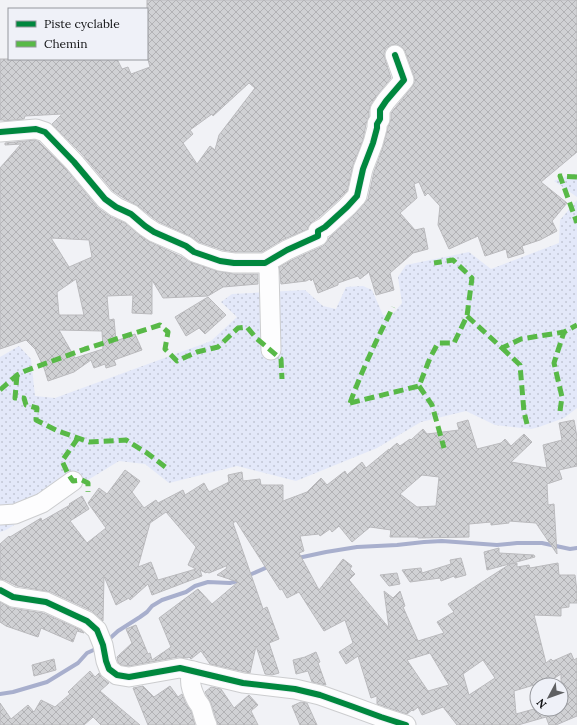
<svg xmlns="http://www.w3.org/2000/svg" width="577" height="725" font-family="Lora,serif">
<defs>
<pattern id="grass-dots" width="8" height="8" patternUnits="userSpaceOnUse"><rect width="8" height="8" fill="#e3e8f9"/><path d="M2 2h.1M6 6h.1" fill="none" stroke="#c2c6d5" stroke-width="1.8" stroke-linecap="round"/></pattern>
<pattern id="building-cross-hatch" width="8" height="8" patternUnits="userSpaceOnUse"><rect width="8" height="8" fill="#d0d1d4"/><path d="M0 0l8 8M0 8l8-8" fill="none" stroke="#b2b2b5"/></pattern>
</defs>
<rect width="100%" height="100%" fill="#f1f2f6"/>
<g fill="url(#grass-dots)">
<path d="M572,174h5v23l-23,-16z"/>
<path d="M577,200v208l-13,10 -25,9 -8,2 -36,-4 -29,-14 -45,11 -44,26 -81,33 -59,-15 -68,17 -24,-19 -26,-3 -113,69 -6,2v-175l19,-11 12,13 4,37 20,2 156,-57 26,-24 -16,-15 11,-8 73,-4 18,16 13,3 10,-22 17,-1 9,4 11,25 8,1 11,-13 -4,-26 8,-12 63,-13 22,17 68,-26 1,-23z"/>
</g>
<g fill="none" stroke-linecap="round" stroke-linejoin="round">
<g stroke="#a8afcd" stroke-width="4">
<path d="M298,558l28,-6 31,-5 40,-2 27,-3 18,-1 55,4 20,-2h25l28,6 7,-1"/>
<path d="M247,576l23,-10"/>
<path d="M107,641l11,-10 22,-14 7,-5 5,-6 10,-6 24,-8 9,-6 13,-4 22,1 11,-3"/>
<path d="M0,694l13,-2 34,-10 31,-19 9,-10 11,-5"/>
</g>
</g>
<g fill="url(#building-cross-hatch)" stroke="#bababd" fill-rule="evenodd">
<path d="M147,0h430v152l-36,30 26,21 -15,18 5,10 -17,9 -18,6 2,7 -16,5 -2,-9 -21,7 -7,-20 -29,13 -11,-24 2,-19 -12,-13 -3,3 -6,-14 -5,2 3,14 -17,15 15,17 9,-2 4,21 -15,4 -23,20 4,17 -18,5 -7,-23 -9,7 -2,-3 -20,7v2l-20,8 -5,-14 -2,2 -1,-2 -4,2 -25,3 -2,-17 13,-7 31,-14 4,-4 2,-4 26,-24 10,-11 3,-4 6,-27 9,-25 5,-20 3,-8v-6l21,-26 3,-5 -1,-6 -9,-25 -3,-4 -5,-3 -6,1 -5,3 -2,5 1,6 6,19 -13,16 -7,10 -2,6v6l-3,8 -3,16 -10,25 -6,26 -8,8 -21,19 -6,4 -3,3 -1,4 -26,11 -20,12h-27l-12,-2 -24,-8 -9,-6 -31,-14 -7,-5 -14,-11 -16,-9 -9,-6 -31,-37 -30,-30 10,-10 -37,2 -1,3 -20,2v-1h-4v-61h117l5,10 6,-2 3,7 19,-7 -3,-11zM249,83l6,5 -36,47 -4,15 -5,-4 -13,18 -14,-21 10,-9 -3,-4 22,-16 1,2z"/>
<path d="M35,140l4,2 27,27 32,39 13,9 14,6 13,11 10,7 32,15 10,6 27,9 17,3h24v10l-35,3 -15,9 -45,2 -11,-18v34l-20,-1 1,-18 -26,1 2,24 5,-1 2,22 19,-7 7,16 -28,10 2,5 -10,3 -1,-4 -11,4 -3,-8 -17,12 -26,9 -4,-13 -9,-19 -9,-9 -26,9v-181l21,-24 -16,1v-2zM51,238l38,2 3,17 -23,10zM76,279l8,36h-25l-2,-23zM59,330l43,1 1,18 -28,9z"/>
<path d="M208,297l18,18 -21,19 -6,-6 -13,8 -11,-19z"/>
<path d="M468,420l9,29 24,-6 4,-4 6,7 13,-12 8,8 -21,20 36,6 -4,-23 19,-5 -3,-17 15,-3 3,17v29l-18,4 3,9 -15,5 1,21 6,-1 3,50 -21,-31 -27,-2v2l-18,2v-3l-22,2v13l-51,1v-1h-28l1,-7 -21,-3 -18,15 -13,-16 -7,6 -2,-3 -10,7 -1,-2 -19,2 4,15 -5,2 20,37 24,-31 9,7 -2,3 5,5 -6,6 40,48 -5,-37 9,7 7,-7 5,15 -2,1 15,34 26,-8 -7,-11 17,-10 -6,-8 62,-40 7,-1v4l12,-2 1,3 28,-5 1,12h16l2,16v12h-8v4l-8,1v8l-27,-1 12,48 5,-4 2,2 18,-8 3,7 3,-2v58l-21,9h-7l-3,-8 -28,8h-61l-14,-18 -21,8 -4,-8 -5,4 -1,-1 -5,4 -30,-10v-8l-6,2 -13,-42 -12,8 -7,-12 14,-9 -8,-23 -21,11 -25,-39 -12,6 -5,-9 -2,1 -44,-69 -3,2 30,86 4,-2 12,32 -10,4 10,30 -7,2 -7,-1 -9,-28 -6,27 -40,-9 -9,-13 -10,8 -2,-2 -2,1 -9,-1 -49,9 -8,-1 -3,-3 -1,-5 15,-14 -6,-14 10,-4 12,29 2,-1 2,7 19,-13 -12,-29 39,-29 14,15 26,-22 -21,-7 10,-7 -1,-2 -17,7 -2,-1 -1,1 -6,-3 2,6 -50,19 -4,-11 -18,16 -1,-2 -13,7 -12,-29 -1,45 -11,-10 -41,-19 -34,-6 -12,-6 -5,-1v-35l9,-8 1,1 31,-19 1,3 28,-16 -1,-1 13,-8 7,13 -19,12 17,22 19,-15 -18,-25 11,-15 8,6 18,-24 15,11 -8,11 12,16 12,-8 2,3 25,-13 2,5 19,-12 5,9 20,-10 -1,-7 14,-3 1,9 17,-2 1,6h22v16l24,-9 14,-14 6,7 18,-14 2,4 15,-13 4,6 23,-19v1l8,-7 3,3 10,-7 1,1 12,-11 4,5 32,-4 -2,-7zM422,475l17,2 -3,29 -19,1 -17,-13zM166,512l30,35 -8,18 8,4 -38,11 -7,-18 -13,5 12,-44zM430,653l19,32 -21,6 -21,-31zM483,660l12,18 -26,17 -6,-21zM561,674v35h-27l-18,5 -2,-23 30,-9 1,2z"/>
<path d="M499,548v5l35,2 1,2 -48,13 -3,-18z"/>
<path d="M461,558l5,17 -11,3 -1,-2 -13,5 -1,-3 -30,4 -8,-12 19,-2 1,5 29,-9 -1,-4z"/>
<path d="M397,573l3,11 -11,2 -9,-11z"/>
<path d="M0,602l11,6 32,5 38,17 3,3 -7,-2 -4,11 -32,-14 -3,9 -32,-11 -6,-4z"/>
<path d="M316,652l4,10 -2,1 8,22 -14,-3 -4,-11 -12,3 -3,-14 12,-3z"/>
<path d="M54,659l2,11 -22,6 -2,-11z"/>
<path d="M90,671l5,6 4,-4 3,5 7,5 -9,8 40,34h-39l-8,-8 -9,8h-84v-22l11,16 17,-14 6,7 7,-12 14,7 15,-13 -2,-2z"/>
<path d="M143,686l11,11 16,-11 8,11 4,-3 4,10 5,7 4,14h-47l-15,-37z"/>
<path d="M211,687l10,2 13,19 15,-13 9,10 -7,6 7,14h-40l-7,-22 -6,-11z"/>
<path d="M301,702l6,1 10,22h-17l-8,-19z"/>
</g>
<g fill="none" stroke-linecap="round" stroke-linejoin="round">
<defs>
<g id="minor">
<path d="M0,132l36,-3 9,3 29,30 31,37 11,8 15,7 14,12 9,6 32,14 8,6 26,9 14,2h31l22,-13 31,-14v-5l7,-4 22,-20 10,-11 6,-27 10,-26 4,-15v-4l3,-5v-9l6,-9 18,-21 -9,-25"/>
<path d="M265,263l4,7 2,80"/>
<path d="M0,515l15,-1 27,-11 31,-22"/>
<path d="M0,590l13,7 33,5 41,19 10,9 6,15 3,16 3,8 8,6 12,2 51,-9 63,15 52,6 25,6 31,11 30,11 25,8"/>
<path d="M193,671c-5,8 -1,20 3,28 1,3 4,5 5,8 2,6 3,12 6,18"/>
</g>
</defs>
<use href="#minor" stroke="#cccdcf" stroke-width="21"/>
<use href="#minor" stroke="#fdfdfe" stroke-width="19"/>
<g stroke="#58b947" stroke-width="5" stroke-dasharray="10 5" stroke-linecap="butt">
<path d="M577,177l-17,-1 17,47"/>
<path d="M467,316l35,32 19,-9 43,-7 13,-7"/>
<path d="M502,348l18,17 4,47 3,12"/>
<path d="M17,375l-2,23h9l2,7 11,3 -1,12 22,11 31,11 37,-2 21,13 21,16"/>
<path d="M419,386l13,19 12,43"/>
<path d="M0,390l17,-15 8,-4 60,-22 75,-24 8,7 -3,17 12,12 20,-9 21,-5 20,-19 9,-1 9,11 25,21 1,20"/>
<path d="M350,403l69,-17 11,-28 8,-15h16l13,-27 5,-38 -19,-18 -19,3"/>
<path d="M350,403c12,-33 27,-64 43,-96"/>
<path d="M560,411l2,-14 -8,-34 10,-31"/>
<path d="M78,438l-16,23 6,13 5,7 9,-1 6,3v9"/>
</g>
<defs>
<g id="cycleway">
<path d="M0,132l36,-3 9,3 29,30 31,37 11,8 15,7 14,12 9,6 32,14 8,6 26,9 14,2h31l22,-13 31,-14v-5l7,-4 22,-20 10,-11 6,-27 10,-26 4,-15v-4l3,-5v-9l6,-9 18,-21 -9,-25"/>
<path d="M0,590l13,7 33,5 41,19 10,9 6,15 3,16 3,8 8,6 12,2 51,-9 63,15 52,6 25,6 31,11 30,11 25,8"/>
</g>
</defs>
<use href="#cycleway" stroke="#eff1f8" stroke-width="8"/>
<use href="#cycleway" stroke="#00873e" stroke-width="6"/>
</g>
<rect x="8" y="8" width="140" height="52" fill="#eff1f8" stroke="#96989d"/>
<rect x="16" y="21" width="20" height="6" fill="#00873e" stroke="#96989d"/>
<text x="44" y="28" font-size="12" fill="#111214">Piste cyclable</text>
<rect x="16" y="41" width="20" height="6" fill="#58b947" stroke="#96989d"/>
<text x="44" y="48" font-size="12" fill="#111214">Chemin</text>
<g transform="translate(549 697) rotate(229)"><circle r="19" fill="#eff1f8" stroke="#96989d"/>
<path d="M0-3L7 15L0 10L-7 15Z" fill="#5f6063"/>
<text y="-6" font-size="11" font-weight="bold" text-anchor="middle" fill="#111214">N</text>
</g>
</svg>
